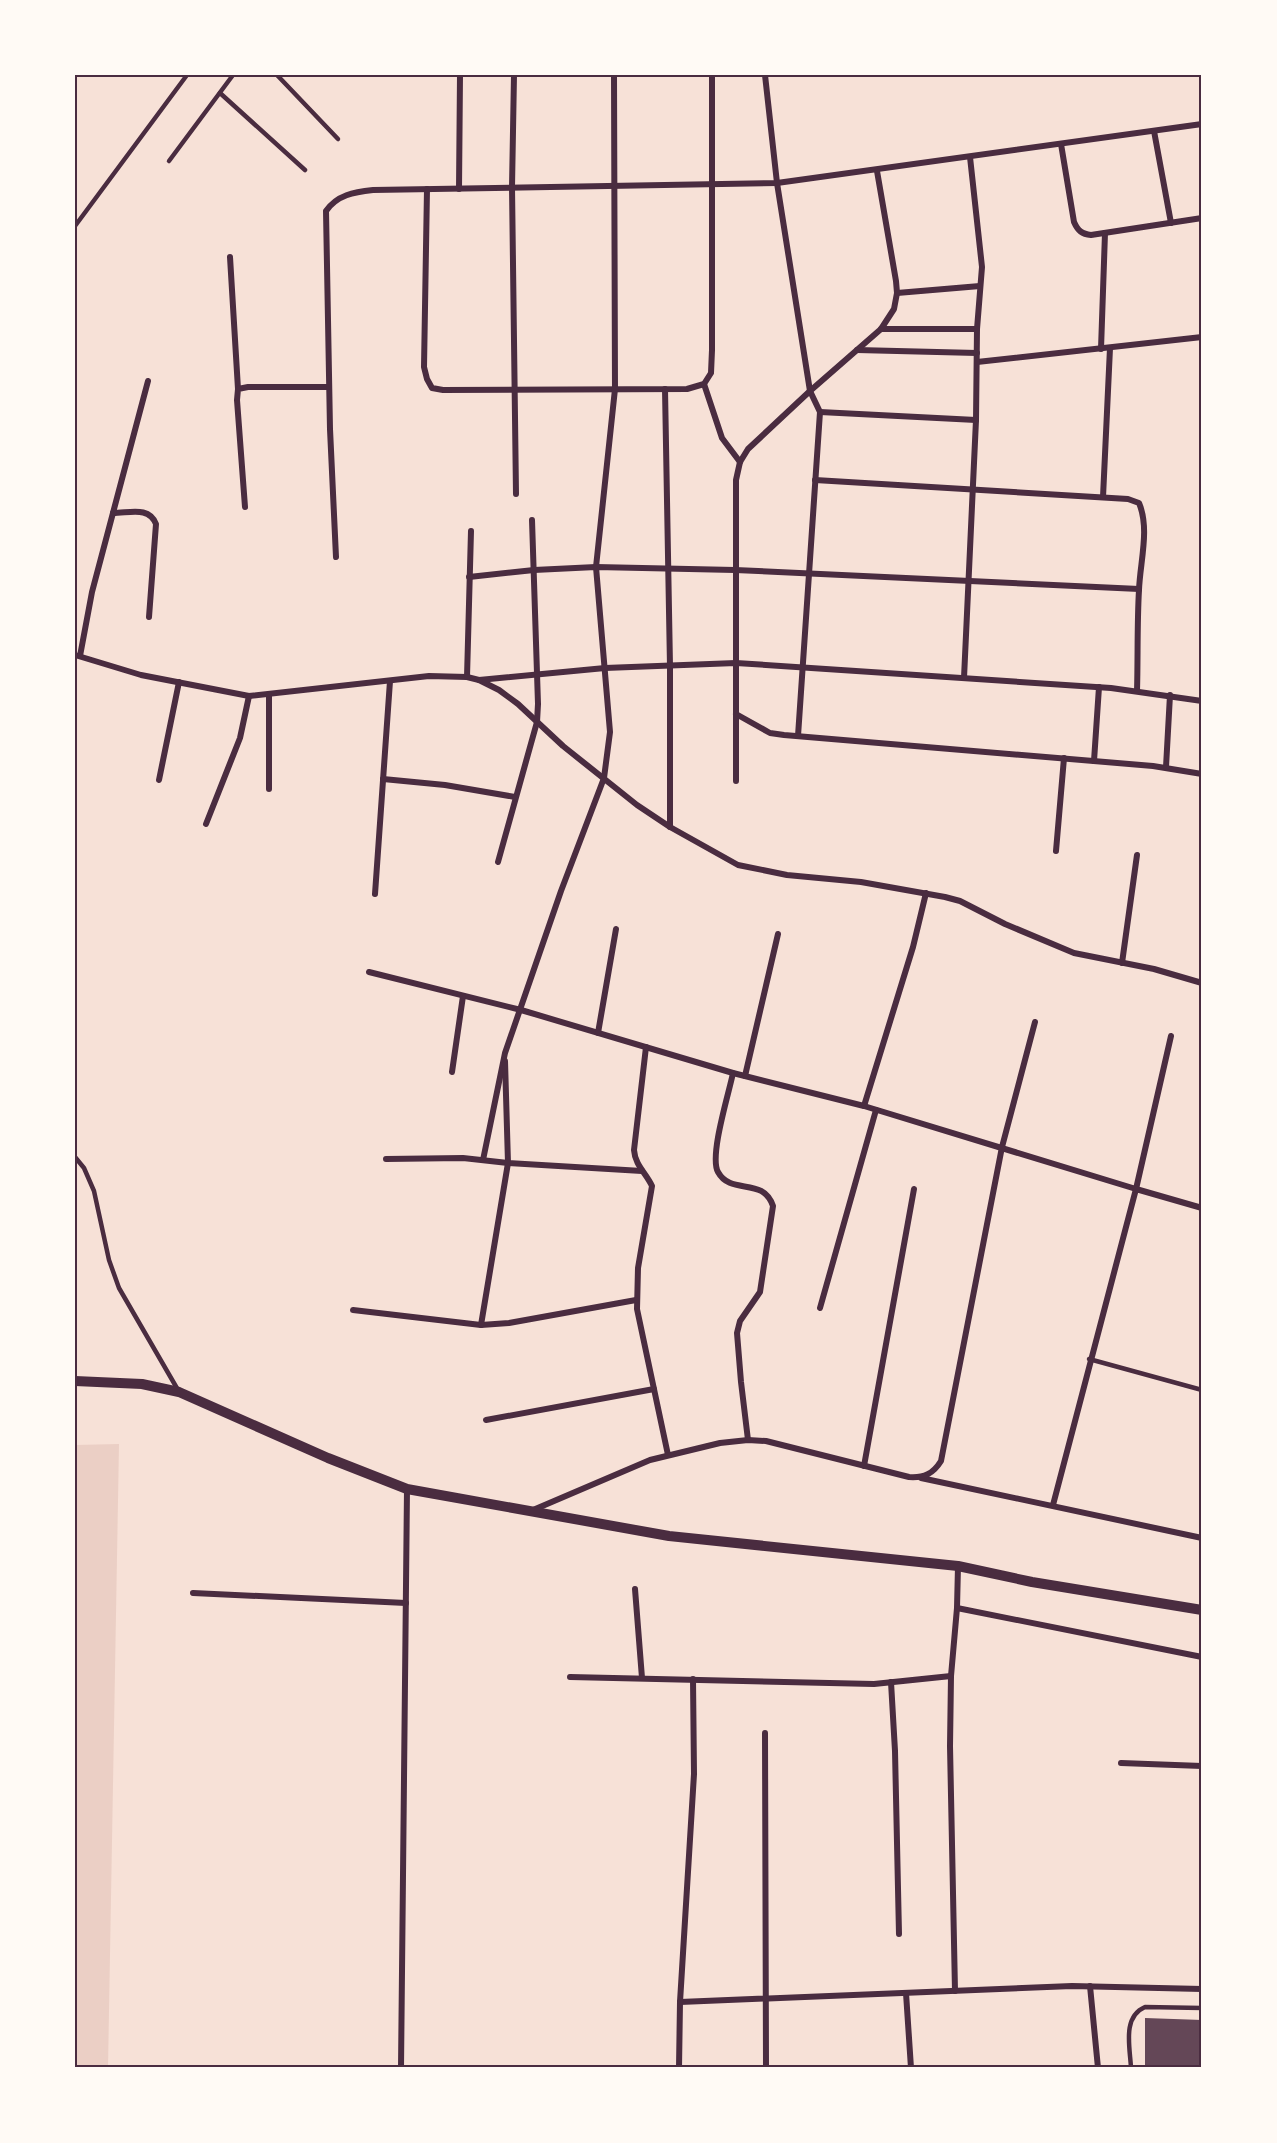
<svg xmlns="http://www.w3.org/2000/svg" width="1277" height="2143" font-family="Raleway,sans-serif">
<rect width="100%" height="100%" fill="#f7e1d7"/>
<path fill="#ebcfc5" d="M119,1444l-11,624h-33v-623z"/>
<path fill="#644757" d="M1145,2018l57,2v48h-57z"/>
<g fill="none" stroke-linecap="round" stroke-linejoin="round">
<g stroke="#4a2c40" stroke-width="4.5">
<path d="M277,75l61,64"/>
<path d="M220,93l85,77"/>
<path d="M169,161l64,-86"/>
<path d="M75,226l112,-151"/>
<path d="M75,1157l9,11 10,23 15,69 10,28 59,102"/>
<path d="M1089,1359l113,31"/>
<path d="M1131,2068c-1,-21 -9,-51 14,-61l57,1"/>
</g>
<g stroke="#4a2c40" stroke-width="6">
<path d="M514,75l-2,112 4,307"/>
<path d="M765,75l12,108 33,208 10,21 -22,324"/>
<path d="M1154,131l17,92"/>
<path d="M1061,144l13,78c4,9 8,12 17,13l111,-17"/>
<path d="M427,189l-3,178 3,12 5,9 11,2 244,-1 17,-5 7,-11 1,-23v-275"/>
<path d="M459,189l1,-114"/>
<path d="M230,257l8,132"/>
<path d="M897,293l83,-7"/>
<path d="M881,329h96"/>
<path d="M1101,349l4,-116"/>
<path d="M857,350l120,3"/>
<path d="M977,362l225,-25"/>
<path d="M704,384l18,54 18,24"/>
<path d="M665,389l5,277v161"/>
<path d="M820,412l156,8"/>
<path d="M815,480l313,19 11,4c11,26 1,59 0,87 -2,34 -1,68 -2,101"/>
<path d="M1103,497l7,-149"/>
<path d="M245,507l-8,-107 1,-11 10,-2h81"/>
<path d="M113,513c17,0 36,-7 43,11l-7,93"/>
<path d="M336,557l-6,-128 -4,-218c11,-16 28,-19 47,-21l404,-7 425,-59"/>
<path d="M469,577l65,-7 62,-3 139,3 404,19"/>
<path d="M75,655l66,20 108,21 180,-20 38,1 12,3 20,10 19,14 45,42 74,59 33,22 68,38 49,10 74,7 84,15 15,4 45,23 69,29 80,16 48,14"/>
<path d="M80,656l12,-64 56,-211"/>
<path d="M467,677l4,-146"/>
<path d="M964,678l12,-258 1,-91 5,-62 -12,-110"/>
<path d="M479,680l126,-12 131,-5 375,25 91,13"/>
<path d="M269,695v94"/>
<path d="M736,714l34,19 14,2 369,31 49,8"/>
<path d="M1094,761l5,-74"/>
<path d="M1166,767l4,-72"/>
<path d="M383,779l62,6 70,12"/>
<path d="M159,780l20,-98"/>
<path d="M736,781v-301l4,-18 8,-13 62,-58 71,-62 13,-20 3,-16 -1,-12 -19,-110"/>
<path d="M206,824l34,-86 9,-42"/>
<path d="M1056,851l8,-93"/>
<path d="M498,862l39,-140 1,-18 -6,-184"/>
<path d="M375,894l15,-213"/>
<path d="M1122,963l15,-108"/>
<path d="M369,972l152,38 212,63 131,33 272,83 35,-153"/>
<path d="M598,1033l18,-104"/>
<path d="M646,1047l-12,103c1,15 12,23 18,36l-14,82 -1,41 31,146"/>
<path d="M452,1072l11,-76"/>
<path d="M733,1073c-4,20 -24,83 -15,99 13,24 45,4 55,34l-13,86 -20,29 -3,12 4,49 7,58"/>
<path d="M745,1076l33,-142"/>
<path d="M864,1106l49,-159 13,-54"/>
<path d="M386,1159l77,-1 45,5 134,8"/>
<path d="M483,1160l22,-107 56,-162 43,-113 6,-46 -14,-165 19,-178 -1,-314"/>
<path d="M820,1308l56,-198"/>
<path d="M353,1310l128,15 28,-2 127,-23"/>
<path d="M481,1325l27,-162 -3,-102"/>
<path d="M486,1420l168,-31"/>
<path d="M864,1466l50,-277"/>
<path d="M921,1478l281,60"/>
<path d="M1053,1505l83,-316 66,19"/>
<path d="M533,1510l117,-50 70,-17 28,-3 18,1 143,36c15,1 24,-3 32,-16l61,-314 33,-125"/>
<path d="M635,1589l7,89"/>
<path d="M193,1593l213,10"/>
<path d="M957,1608l245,49"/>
<path d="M570,1677l304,7 77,-8"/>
<path d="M891,1682l4,69 4,183"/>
<path d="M765,1733l1,335"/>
<path d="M1121,1763l81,3"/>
<path d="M1090,1986l8,82"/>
<path d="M955,1991l-5,-245 1,-70 6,-68 1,-42"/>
<path d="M906,1993l5,75"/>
<path d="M680,2002l392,-16 130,3"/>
<path d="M401,2068l6,-579"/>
<path d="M679,2068l1,-66 14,-228 -1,-95"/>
</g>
<path stroke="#4a2c40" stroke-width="10" d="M75,1381l67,3 37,8 149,66 79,31 262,47 289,30 74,16 170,28"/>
</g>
<rect width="1277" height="2143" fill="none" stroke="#fffaf5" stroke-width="153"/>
<rect x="76" y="76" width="1124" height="1990" fill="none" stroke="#4a2c40" stroke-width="2"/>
</svg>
